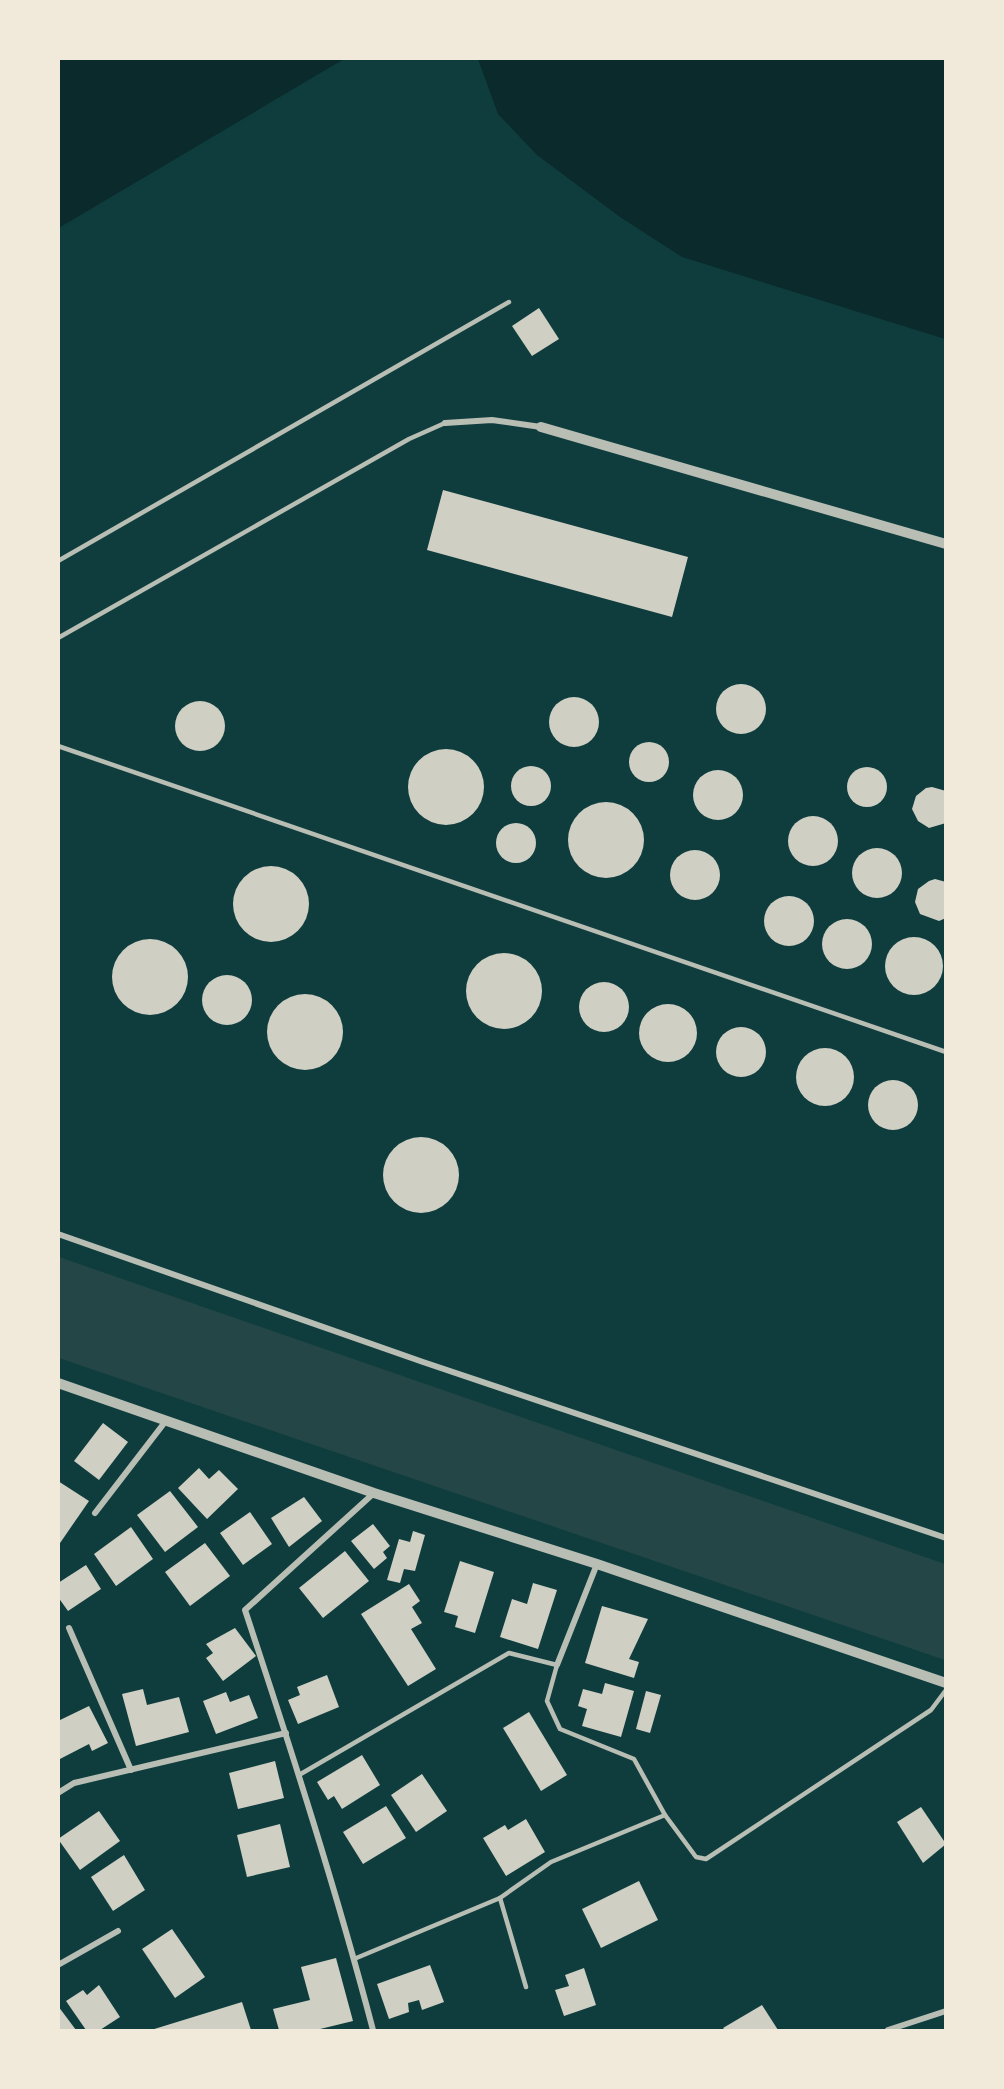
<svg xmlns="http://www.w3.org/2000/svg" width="1004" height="2089" font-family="'Sofia Sans Condensed',sans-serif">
<rect width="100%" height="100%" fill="#0f3d3e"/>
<path fill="#244646" d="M59,1257l886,307v96l-886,-302z"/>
<g fill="#0a2a2b">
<path d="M58,59h286l-285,169z"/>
<path d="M478,59h467v280l-263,-82 -62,-40 -83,-62 -39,-41z"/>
</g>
<path fill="#0f3d3e" d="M347,58l-27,19 -262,154 1,-3z"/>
<g fill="#cfcfc3">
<path d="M539,308l20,31 -27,17 -20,-30z"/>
<path d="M443,490l245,67 -16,60 -245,-67z"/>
<circle cx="741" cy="709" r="25"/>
<circle cx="574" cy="722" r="25"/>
<circle cx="200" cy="726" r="25"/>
<circle cx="649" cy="762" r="20"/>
<circle cx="446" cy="787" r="38"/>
<circle cx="531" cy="786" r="20"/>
<circle cx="867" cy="787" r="20"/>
<circle cx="718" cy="795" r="25"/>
<path d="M932,787l14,4v32l-17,5 -11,-7 -6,-12 4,-13 10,-8z"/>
<circle cx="606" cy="840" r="38"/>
<circle cx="813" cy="841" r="25"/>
<circle cx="516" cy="843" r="20"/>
<circle cx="877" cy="873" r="25"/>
<circle cx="695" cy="875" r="25"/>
<circle cx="271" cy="904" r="38"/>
<path d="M935,879l11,3v36l-7,3 -19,-7 -5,-12 3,-13 11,-8z"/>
<circle cx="789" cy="921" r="25"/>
<circle cx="847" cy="944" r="25"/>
<circle cx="914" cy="966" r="29"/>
<circle cx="150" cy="977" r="38"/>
<circle cx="504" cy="991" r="38"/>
<circle cx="227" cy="1000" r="25"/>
<circle cx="604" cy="1007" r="25"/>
<circle cx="305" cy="1032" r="38"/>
<circle cx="668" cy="1033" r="29"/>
<circle cx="741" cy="1052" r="25"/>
<circle cx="825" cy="1077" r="29"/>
<circle cx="893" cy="1105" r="25"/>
<circle cx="421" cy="1175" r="38"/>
<path d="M103,1423l25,19 -29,38 -25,-19z"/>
<path d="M199,1468l10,11 10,-9 19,19 -31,30 -29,-31z"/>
<path d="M58,1481l31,20 -31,45z"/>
<path d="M170,1491l28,36 -33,25 -28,-37z"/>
<path d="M304,1497l18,24 -33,26 -18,-29z"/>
<path d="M250,1512l22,32 -29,21 -23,-32z"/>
<path d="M373,1524l17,22 -7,6 4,6 -13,11 -23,-28z"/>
<path d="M131,1527l22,32 -37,27 -22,-32z"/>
<path d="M413,1531l12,4 -10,36 -11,-2 -4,14 -13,-3 12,-41 11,3z"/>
<path d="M205,1543l25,33 -40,30 -25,-34z"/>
<path d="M345,1551l24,30 -46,37 -24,-30z"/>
<path d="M460,1561l34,11 -19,61 -20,-6 3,-11 -14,-4z"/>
<path d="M86,1565l15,24 -33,22 -10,-14v-14z"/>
<path d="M533,1583l24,7 -19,59 -38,-12 12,-38 15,5z"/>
<path d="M409,1584l11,17 -8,6 10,16 -11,6 25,40 -28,17 -47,-72z"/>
<path d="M602,1606l46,13 -19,40 10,3 -5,16 -49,-15z"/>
<path d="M235,1628l21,28 -33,25 -17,-23 7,-5 -7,-9z"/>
<path d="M327,1675l12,32 -41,17 -10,-24 12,-5 -3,-8z"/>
<path d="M605,1683l29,8 -13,46 -39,-11 5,-17 -9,-3 5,-17 19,5z"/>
<path d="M143,1689l4,16 32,-8 10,35 -53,14 -14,-52z"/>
<path d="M646,1691l15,4 -11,38 -14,-4z"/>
<path d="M226,1692l4,10 19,-7 9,23 -42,16 -13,-33z"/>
<path d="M89,1706l19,37 -16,8 -3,-7 -31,16v-39z"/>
<path d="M529,1712l38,63 -26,16 -38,-63z"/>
<path d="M362,1755l18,30 -38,24 -8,-13 -6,4 -11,-18z"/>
<path d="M275,1761l9,37 -46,11 -9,-36z"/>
<path d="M422,1774l25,37 -31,21 -25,-37z"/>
<path d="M386,1806l20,32 -43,26 -20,-32z"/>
<path d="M921,1807l25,37 -23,19 -26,-41z"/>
<path d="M99,1811l21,30 -40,29 -22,-31z"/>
<path d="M526,1819l19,33 -39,24 -23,-38 22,-13 3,5z"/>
<path d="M280,1824l10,43 -43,10 -10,-42z"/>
<path d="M124,1855l21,35 -32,21 -22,-34z"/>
<path d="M639,1881l19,39 -57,28 -19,-39z"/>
<path d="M172,1929l33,48 -30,21 -33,-49z"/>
<path d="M336,1958l17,63 -37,9h-37l-6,-21 37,-9 -9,-33z"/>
<path d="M430,1965l14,37 -22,8 -3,-10 -11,3 1,9 -20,7 -12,-35z"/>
<path d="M584,1968l12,37 -32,11 -9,-26 14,-4 -4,-11z"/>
<path d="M99,1985l21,32 -20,13h-14l-20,-29 17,-11 4,5z"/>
<path d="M242,2002l9,28h-100z"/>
<path d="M762,2005l16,25h-53l-2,-2z"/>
<path d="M58,2006l18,24h-18z"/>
</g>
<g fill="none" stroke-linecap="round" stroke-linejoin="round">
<g stroke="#b8beb3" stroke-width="4.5">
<path d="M58,561l451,-259"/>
<path d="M58,638l351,-199 36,-16"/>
<path d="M58,746l888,306"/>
<path d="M299,1775l210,-122 48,12 -10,36 13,28 74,30 31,56"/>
<path d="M500,1898l26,89"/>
<path d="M354,1959l146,-61 51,-36 114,-47 31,42 10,2 225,-149 15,-20"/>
</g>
<g stroke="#b8beb3" stroke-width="6">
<path d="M445,423l47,-3 49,7"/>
<path d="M58,1234l365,128 523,176"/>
<path d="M95,1513l70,-91"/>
<path d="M69,1628l62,142"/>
<path d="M557,1665l40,-101"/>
<path d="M58,1793l16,-10 212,-50"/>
<path d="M58,1965l60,-34"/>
<path d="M373,2030c-37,-141 -82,-281 -128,-420l129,-117"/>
<path d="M888,2030l58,-19"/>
</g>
<g stroke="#b8beb3" stroke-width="10">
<path d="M541,427l405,117"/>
<path d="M58,1383l316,110 223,71 349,119"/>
</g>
</g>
<rect width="1004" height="2089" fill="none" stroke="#f1e9da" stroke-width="120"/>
</svg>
